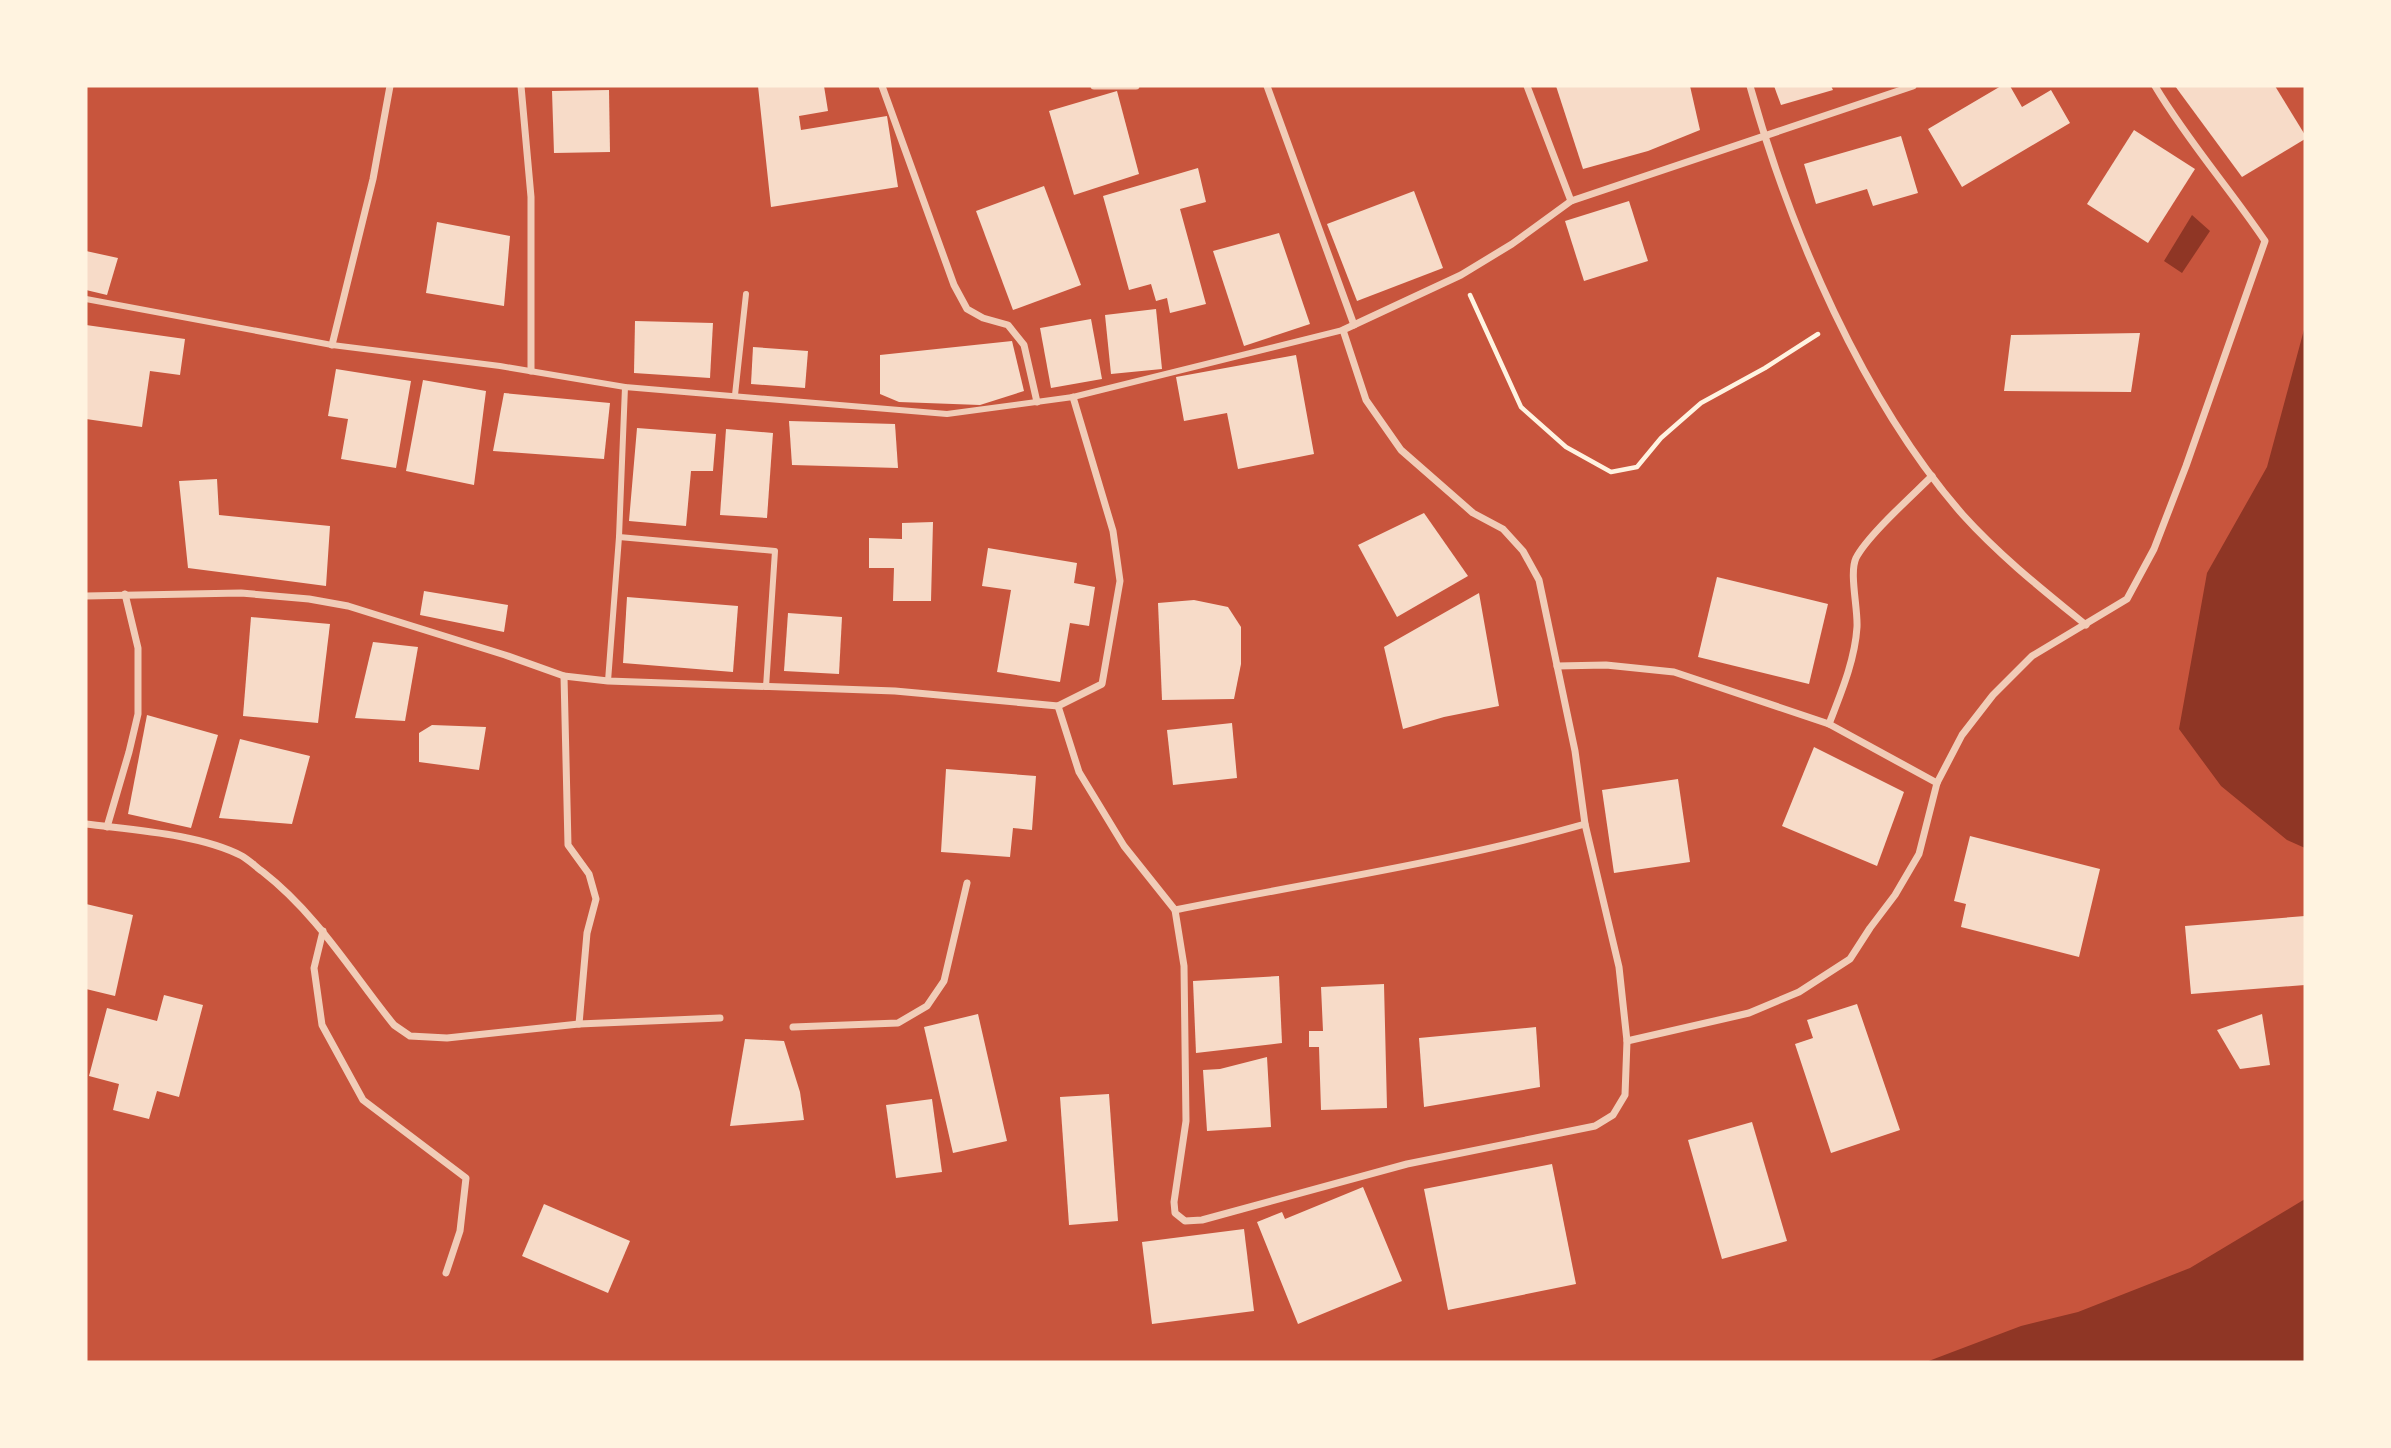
<svg xmlns="http://www.w3.org/2000/svg" width="2391" height="1448" font-family="'Public Sans',sans-serif">
<rect width="100%" height="100%" fill="#c8553d"/>
<g fill="#8f3625">
<path d="M2192,215l18,16 -28,42 -18,-12z"/>
<path d="M2305,326v522l-18,-8 -66,-54 -42,-57 28,-156 60,-106z"/>
<path d="M2305,1199v163h-379l95,-36 57,-14 112,-44z"/>
</g>
<g fill="#f7dbc8">
<path d="M758,86h66l4,25 -29,5 2,14 86,-14 11,71 -127,20z"/>
<path d="M1556,86h134l10,44 -52,21 -65,18z"/>
<path d="M1774,86h57l2,4 -52,15z"/>
<path d="M2001,86h9l12,21 29,-17 19,33 -108,64 -34,-58z"/>
<path d="M2175,86h100l30,49v4l-63,38z"/>
<path d="M609,90l1,62 -56,1 -2,-62z"/>
<path d="M1117,91l22,83 -65,21 -25,-84z"/>
<path d="M2134,130l61,39 -47,74 -61,-39z"/>
<path d="M1901,136l17,57 -45,13 -6,-17 -51,15 -12,-40z"/>
<path d="M1198,168l8,34 -26,7 26,95 -36,9 -3,-15 -11,3 -5,-17 -22,6 -26,-94z"/>
<path d="M1044,186l37,99 -68,25 -37,-99z"/>
<path d="M1414,191l29,77 -86,33 -30,-77z"/>
<path d="M1629,201l19,60 -64,20 -19,-60z"/>
<path d="M437,222l73,14 -6,70 -78,-13z"/>
<path d="M1279,233l31,91 -66,22 -31,-95z"/>
<path d="M86,251l32,7 -11,37 -21,-5z"/>
<path d="M1156,309l6,60 -51,5 -6,-59z"/>
<path d="M1091,319l11,60 -51,9 -11,-60z"/>
<path d="M635,321l78,2 -3,55 -76,-5z"/>
<path d="M86,325l99,14 -5,36 -30,-4 -8,56 -56,-8z"/>
<path d="M2140,333l-9,59 -127,-1 7,-56z"/>
<path d="M1012,341l12,50 -44,14 -81,-3 -19,-8v-39z"/>
<path d="M753,347l55,4 -3,37 -54,-4z"/>
<path d="M1296,355l18,99 -76,15 -11,-56 -43,8 -8,-44z"/>
<path d="M336,369l75,12 -15,87 -55,-9 7,-40 -20,-3z"/>
<path d="M423,380l63,11 -12,94 -68,-14z"/>
<path d="M504,393l106,10 -6,56 -111,-8z"/>
<path d="M789,421l106,3 3,44 -106,-3z"/>
<path d="M637,428l79,6 -3,37h-22l-5,55 -57,-5z"/>
<path d="M726,429l47,4 -6,85 -47,-3z"/>
<path d="M217,479l2,36 111,11 -4,60 -138,-18 -9,-87z"/>
<path d="M1424,513l44,63 -71,41 -39,-72z"/>
<path d="M933,522l-2,79h-38l1,-33h-25v-30l33,1v-16z"/>
<path d="M988,548l89,15 -3,20 21,4 -6,39 -19,-3 -10,59 -63,-10 14,-82 -29,-4z"/>
<path d="M1717,577l111,27 -19,80 -111,-27z"/>
<path d="M424,591l84,14 -4,27 -84,-17z"/>
<path d="M1479,593l20,113 -55,11 -41,12 -19,-82z"/>
<path d="M627,597l111,9 -5,66 -110,-9z"/>
<path d="M1194,600l34,7 13,20v37l-7,35 -72,1 -4,-97z"/>
<path d="M788,613l54,4 -3,57 -55,-3z"/>
<path d="M251,617l79,7 -12,99 -75,-7z"/>
<path d="M373,642l45,5 -13,74 -50,-3z"/>
<path d="M147,715l71,20 -27,93 -63,-14z"/>
<path d="M1232,723l5,55 -64,7 -6,-55z"/>
<path d="M432,725l54,2 -7,43 -60,-8v-29z"/>
<path d="M240,739l70,17 -18,68 -73,-6z"/>
<path d="M1814,747l90,45 -27,74 -95,-40z"/>
<path d="M946,769l90,7 -4,54 -19,-2 -3,29 -69,-5z"/>
<path d="M1678,779l12,83 -76,11 -12,-83z"/>
<path d="M1970,836l130,33 -21,88 -118,-30 5,-23 -12,-3z"/>
<path d="M86,904l47,11 -18,81 -29,-7z"/>
<path d="M2305,916v69l-114,9 -6,-68z"/>
<path d="M1279,976l3,67 -86,10 -3,-72z"/>
<path d="M1384,984l3,124 -66,2 -2,-63h-10v-16h14l-2,-44z"/>
<path d="M164,995l39,10 -24,92 -22,-6 -8,28 -36,-9 6,-26 -30,-8 18,-68 50,13z"/>
<path d="M1857,1004l43,126 -69,23 -36,-109 18,-6 -6,-18z"/>
<path d="M978,1014l29,127 -54,12 -29,-126z"/>
<path d="M2262,1014l8,51 -30,4 -23,-39z"/>
<path d="M1536,1027l4,60 -116,20 -5,-69z"/>
<path d="M745,1039l39,2 16,51 4,28 -74,6z"/>
<path d="M1267,1057l4,70 -64,4 -4,-61 17,-1z"/>
<path d="M1109,1094l9,127 -49,4 -9,-128z"/>
<path d="M932,1099l10,73 -46,6 -10,-73z"/>
<path d="M1752,1122l35,119 -65,18 -34,-119z"/>
<path d="M1552,1164l24,120 -128,26 -24,-121z"/>
<path d="M1363,1187l39,94 -104,43 -41,-102 25,-10 3,7z"/>
<path d="M544,1204l86,37 -22,52 -86,-37z"/>
<path d="M1244,1229l10,82 -102,13 -10,-82z"/>
</g>
<g fill="none" stroke-linecap="round" stroke-linejoin="round">
<path stroke="#fff3e0" stroke-width="4.5" d="M1470,295l51,112 45,40 45,25 26,-5 24,-29 40,-35 64,-35 53,-34"/>
<g stroke="#f1ccb7" stroke-width="6">
<path d="M86,299l246,46 168,21 125,21 322,27 126,-17 270,-67"/>
<path d="M735,395l11,-101"/>
<path d="M619,537l156,14 -9,136"/>
<path d="M608,681l11,-144 6,-150"/>
</g>
<g stroke="#f1ccb7" stroke-width="7">
<path d="M521,86l10,111v174"/>
<path d="M882,86l72,199 13,24 16,9 25,7 16,20 13,57"/>
<path d="M1094,86h42"/>
<path d="M1267,86l87,239"/>
<path d="M1527,86l44,115"/>
<path d="M1750,86c40,144 113,315 213,429 37,41 80,75 123,110"/>
<path d="M332,345l41,-166 17,-93"/>
<path d="M1073,397l40,134 7,50 -18,103 -44,22 21,66 45,74 51,64 9,56 2,155 -12,81 1,11 10,8 17,-1 205,-56 188,-38 18,-11 12,-20 2,-54 -8,-74 -34,-143 -10,-73 -36,-171 -16,-29 -20,-22 -30,-16 -72,-63 -35,-50 -23,-70 118,-55 51,-31 59,-43 342,-115"/>
<path d="M86,596l155,-3 68,6 39,7 48,15 109,34 59,21 44,5 287,10 163,15"/>
<path d="M1557,666l49,-1 68,7 155,52 108,59"/>
<path d="M564,676l4,169 21,29 7,25 -9,34 -8,91"/>
<path d="M1829,724c12,-31 26,-64 28,-97 1,-19 -8,-54 -1,-69 12,-23 57,-63 76,-82"/>
<path d="M86,824c47,6 114,10 156,32 7,4 14,11 21,16 54,42 89,101 131,153l16,11 37,2 132,-14 141,-6"/>
<path d="M107,827l22,-75 9,-38v-66l-13,-54"/>
<path d="M1175,910c137,-28 276,-48 410,-86"/>
<path d="M323,931l-9,37 8,57 41,75 103,78 -6,53 -14,42"/>
<path d="M793,1027l105,-4 29,-17 17,-25 23,-98"/>
<path d="M1627,1041l122,-28 50,-21 51,-33 20,-31 25,-33 24,-41 18,-71 25,-48 31,-40 39,-39 95,-57 27,-50 32,-83 79,-225c-35,-52 -78,-101 -110,-155"/>
</g>
</g>
<rect width="2391" height="1448" fill="none" stroke="#fff3e0" stroke-width="175"/>
</svg>
